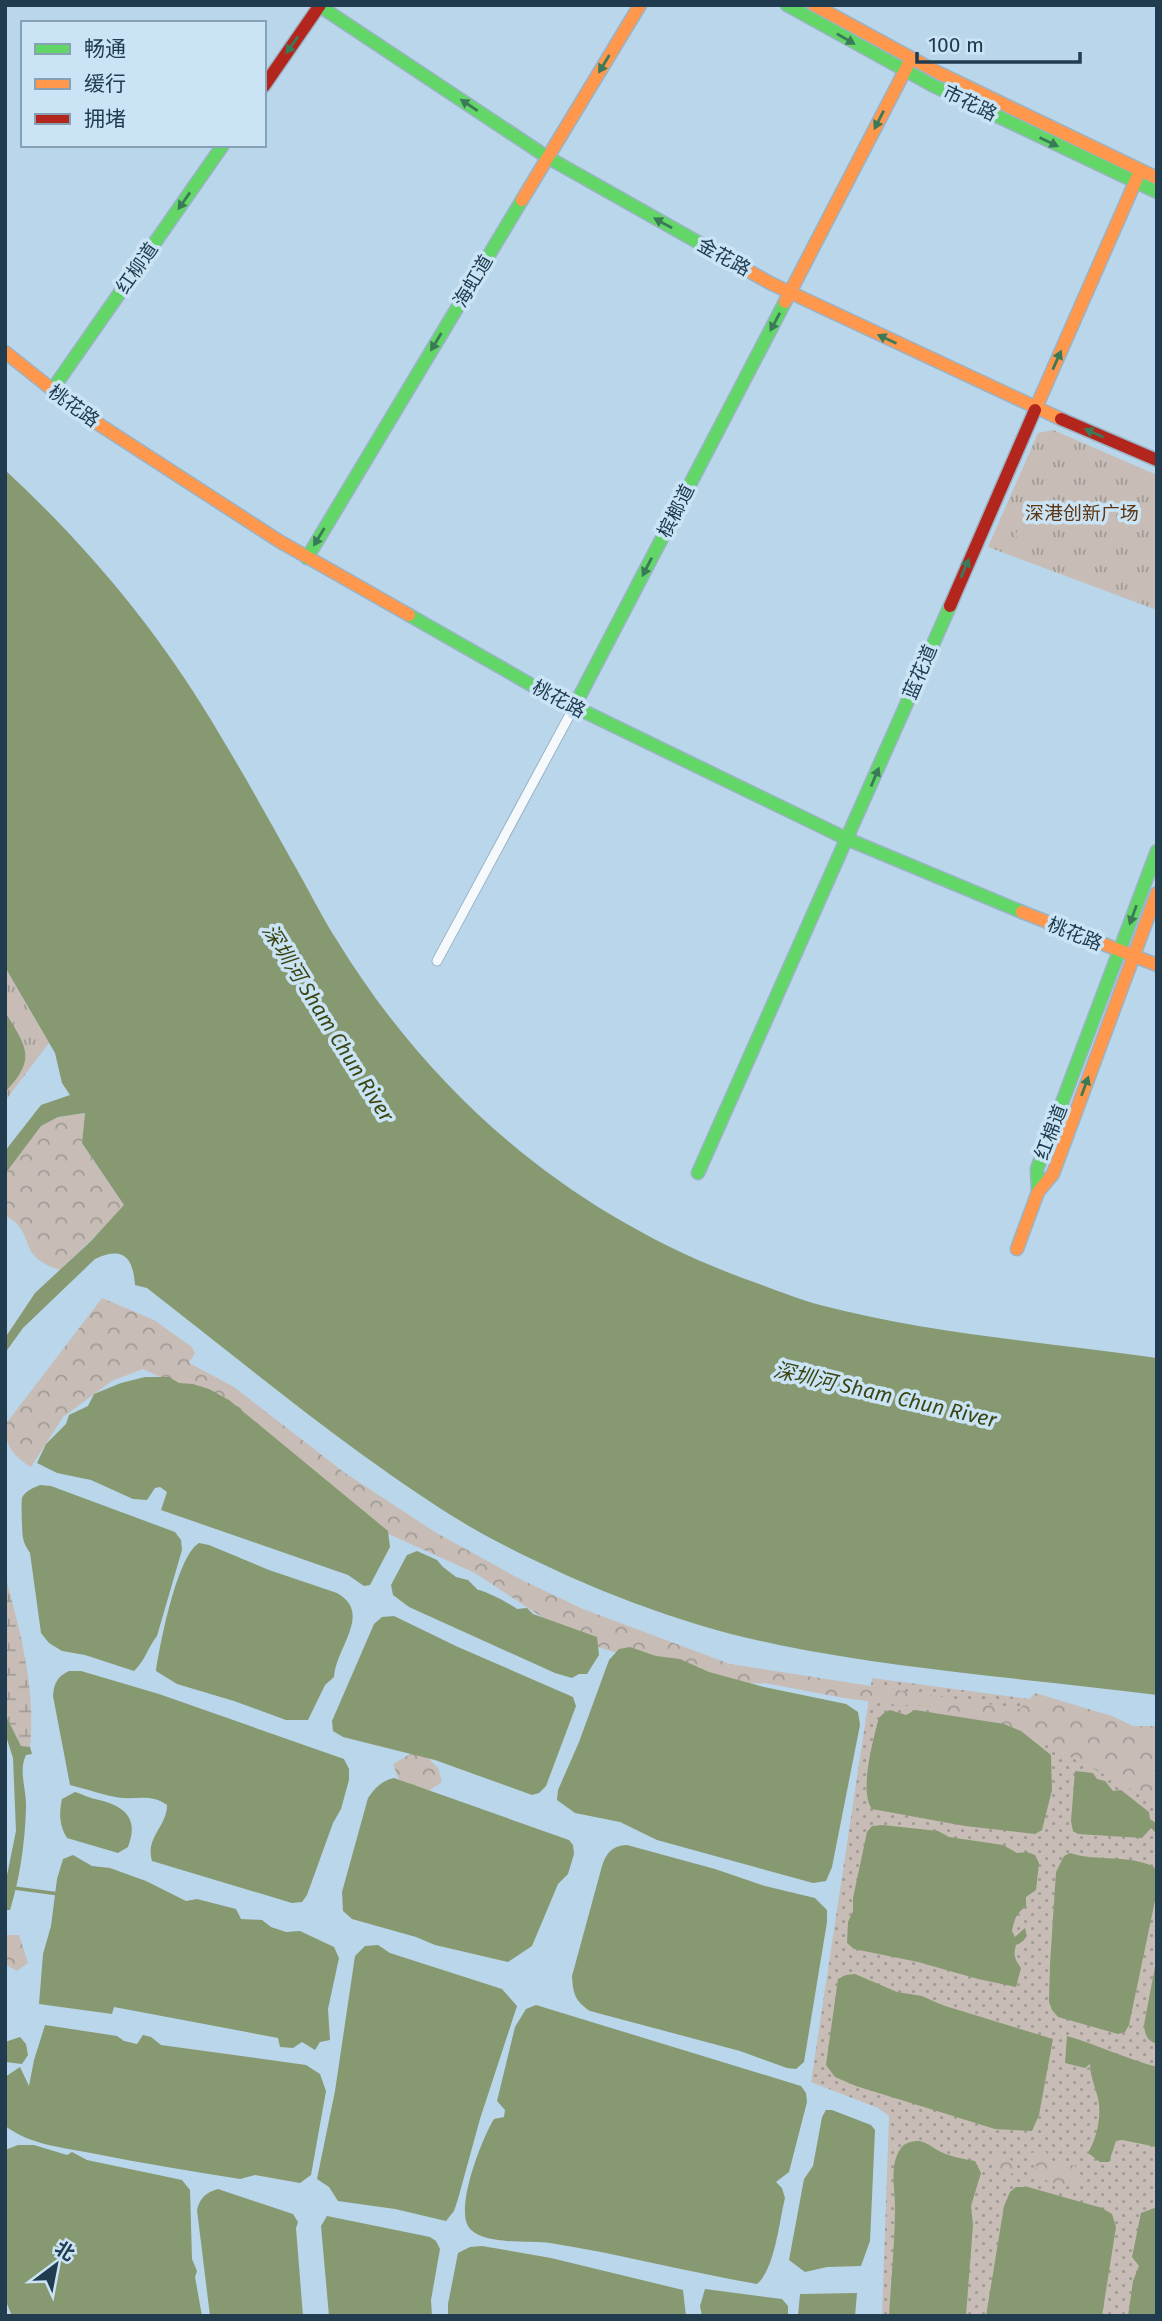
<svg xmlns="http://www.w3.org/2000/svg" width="1162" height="2321" font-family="'Fira Sans','Noto Sans SC',sans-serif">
<defs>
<pattern id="grass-dots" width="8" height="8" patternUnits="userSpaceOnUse" patternTransform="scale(1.75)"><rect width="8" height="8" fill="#c7bdb6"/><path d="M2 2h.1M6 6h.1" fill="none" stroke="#a19b96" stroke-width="1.8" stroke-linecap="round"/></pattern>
<pattern id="forest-crowns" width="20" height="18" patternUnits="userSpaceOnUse" patternTransform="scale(1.75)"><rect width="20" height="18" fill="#c7bdb6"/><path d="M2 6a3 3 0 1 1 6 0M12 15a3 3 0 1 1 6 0" fill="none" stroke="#a19b96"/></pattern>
<pattern id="wetland-marsh" width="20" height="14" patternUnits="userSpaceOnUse" patternTransform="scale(1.75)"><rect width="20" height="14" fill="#c7bdb6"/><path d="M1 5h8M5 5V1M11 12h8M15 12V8" fill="none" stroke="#a19b96"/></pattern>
<pattern id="park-tufts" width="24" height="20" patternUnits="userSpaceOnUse" patternTransform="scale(1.75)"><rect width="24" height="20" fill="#c7bdb6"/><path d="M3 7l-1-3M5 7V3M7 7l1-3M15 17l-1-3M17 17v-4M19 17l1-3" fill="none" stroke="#a19b96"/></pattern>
</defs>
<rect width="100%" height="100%" fill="#bad6eb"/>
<path fill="url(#grass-dots)" d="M872,1678l180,24 105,77v537h-275l7,-200 -11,-8 -67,-26z"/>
<g fill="url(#forest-crowns)">
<path d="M85,1113l-3,30 42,62 -2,5 -62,60c-46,-15 -21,-35 -55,-55v-41l24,-33 12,-15 17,-9z"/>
<path d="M102,1298l52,22 38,27 3,6 -6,10 45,24 111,86 90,59 83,46 65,31 147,55 290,45 15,-16 77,23 21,10h24v46l-4,1 4,3v30l-38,-24 -72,-37 -22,-1 -56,-18 -48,-20 -34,-2 -49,-7 -73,-14 -44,1 -117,-35 -32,-12 -97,-64 -102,-46 -181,-135 -49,-23 -31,12 -49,36 -32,50c-18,-11 -26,-21 -26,-42z"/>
<path d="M419,1749l19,19 4,14 -19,13 -20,-3 -10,-28z"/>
<path d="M5,1935h14l9,28 -11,8 -12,-7z"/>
<path d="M996,2152l20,11v8l-9,5 -10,-7 -8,-12z"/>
<path d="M1046,2152l10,13h18l11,16 -21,6 -35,-13 -6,-7 17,1 -10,-5 -5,-10z"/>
</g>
<path fill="url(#wetland-marsh)" d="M5,1575c15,55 31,114 25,172l-9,-1 -16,-32z"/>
<g fill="url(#park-tufts)">
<path d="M1053,430l104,45v135l-169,-63 50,-114z"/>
<path d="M5,967l44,76 -44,58z"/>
</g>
<path fill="#c7bdb6" d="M1035,492l27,12 -20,44 -27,-12z"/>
<g fill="#879971">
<path d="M5,470c80,74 150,157 206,250 28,46 55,94 81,141 16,27 29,55 46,81 99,161 244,281 424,343 19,7 39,15 58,20 111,29 224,37 337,53v337c-126,-16 -254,-25 -378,-50 -103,-21 -205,-62 -298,-112 -41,-23 -79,-50 -117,-77 -74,-54 -145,-112 -217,-168l-12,-3c-2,-28 -12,-39 -40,-26l-72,69 -18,25v-15l30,-45 56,-52 33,-36 -42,-62 3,-30 -27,4 -17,9 -36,48v-23l36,-46 29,-10 -8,-12 -7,-30 -50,-86z"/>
<path d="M5,1012c23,37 31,47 0,80z"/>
<path d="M145,1377h24l10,6 14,1 16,5 20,11 159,131 2,16 -20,38 -6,1 -16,-11 -187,-65 6,-18 -7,-5 -5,1 -8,12 -14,-1 -42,-19 -34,-7 -20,-10 9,-19 20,-20 3,-9 19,-9 6,-12 27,-11z"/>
<path d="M40,1485l11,1 124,46 6,8 1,10 -25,86c-9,11 -12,25 -23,35l-49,-16 -23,-4 -13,-8 -8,-10 -11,-80c-3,-5 -6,-9 -7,-15 -1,-5 -2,-36 -1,-40 3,-7 11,-10 18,-13z"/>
<path d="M199,1543l10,2 60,25 68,23c36,20 -1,54 -3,84l-9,8 -17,35h-22l-52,-19 -57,-17 -21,-13c4,-27 21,-115 43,-128z"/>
<path d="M417,1551l20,9 6,7 13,10 12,3 10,10c6,0 33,14 39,19l10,-1 6,6 64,23 2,18 -12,19h-8l-7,4 -17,-5 -146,-66 -16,-12 -2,-10 16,-30z"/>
<path d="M394,1616l64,31 115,50 3,9 -30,80 -7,7 -7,2 -97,-35 -92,-23 -10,-6 -1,-10 42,-97 8,-7z"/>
<path d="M630,1647l26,9 24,3 29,13 55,15 82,17 12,8 2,13 -28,142 -6,14 -13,2 -156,-43 -37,-18 -45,-9 -18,-13 1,-10 21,-48 30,-82 10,-11z"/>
<path d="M69,1671h12l78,23 185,65 5,10v11l-8,29 -8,14 -26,72 -5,7 -10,1 -140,-42c-7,-24 15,-34 15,-56 -15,-11 -29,-6 -45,-7 -17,-2 -35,-9 -52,-13l-17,-89c1,-13 4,-19 16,-25z"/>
<path d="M890,1710l16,5 9,-5 89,14 17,7 30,24 1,35 -10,40 -7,4 -70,-8 -93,-17c-13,-17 1,-68 6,-88 2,-6 7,-9 12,-11z"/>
<path d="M5,1714l16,32 9,1 2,7 -6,1c-8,17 1,35 0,53 -1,34 -6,70 -16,102h-5v-25l11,-54 -3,-73 -8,-25z"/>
<path d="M1075,1771l18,2 4,6 8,2 8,10 8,-1 28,22 1,7 7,5v10l-6,-6 -9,10 -64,-4 -5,-3 -2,-10z"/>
<path d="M394,1778l175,62 4,5 1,9 -6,20 -10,10 -26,62 -24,16 -73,-17 -19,-8 -64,-18 -9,-8 -1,-19 26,-94c7,-10 13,-17 26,-20z"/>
<path d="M75,1792c7,2 14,6 20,7 28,6 45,18 33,48l-10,6 -51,-15c-8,-13 -8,-25 -5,-39z"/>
<path d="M883,1825l55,6 11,6 54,8 14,8 10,-1 8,3 4,8 -3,27 -10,7v10c-10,5 -12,14 -14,24l3,6 10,-9c3,9 0,13 -9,17 -3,10 -1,15 5,23l-5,19 -38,-8 -60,-17 -64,-13 -7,-6 1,-21 5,-11v-13l14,-66 5,-6z"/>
<path d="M627,1845l88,24 50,17 50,12 12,12v12l-23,140 -8,7 -9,-1 -47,-17 -150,-40c-15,-10 -17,-17 -18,-35l30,-110c5,-14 10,-20 25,-21z"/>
<path d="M1070,1853c27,9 59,1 84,14l3,7v17l-28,134 -4,7 -7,2 -60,-17 -6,-7 -3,-8 1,-38 6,-92 8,-16z"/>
<path d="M73,1855l19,11 18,2 36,13 40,20 11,-2 39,10 5,10 21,1 9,7 15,5 14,-1 34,16 5,11 -11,51 2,31 -10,2 -5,8 -13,-8 -9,6 -13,-1 -2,-9 -164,-31 -2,7 -73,-10 4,-50 8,-28 6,-47 6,-20z"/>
<path d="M378,1945l12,8 112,36 15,17 -37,113 -22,80 -4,12 -8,10 -51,-12 -57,-8 -9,-14 -12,-8 18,-88 20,-135 10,-10z"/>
<path d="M1157,1956v88c-10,-3 -12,-9 -13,-19z"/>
<path d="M855,1974l42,18 25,4 20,9 111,34 -14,76 -7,16 -37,-2 -139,-43 -21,-9 -9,-12 12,-86 8,-4z"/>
<path d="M536,2005l265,81 5,7 1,9 -18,70 -13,10 6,6 3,10c-6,24 -10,71 -28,86 -69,-12 -137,-30 -207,-41 -19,-3 -70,3 -82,-17 -12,-21 14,-88 26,-107l10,-2 1,-7 -8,-9 18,-74 11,-18z"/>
<path d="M45,2025l72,11 7,5 13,3 6,-9 8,2 10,8 145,20 14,9 6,17 -15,84 -11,8 -45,-8 -15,4c-50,-8 -99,-16 -149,-26 -30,-6 -60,-8 -86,-27v-49l15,-10 9,19 5,-26z"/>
<path d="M1067,2036c31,9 60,23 90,31v80l-35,-7 -6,1 -7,21h-9l-12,-9c9,-15 14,-38 10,-55 -3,-12 -8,-22 -8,-34l-5,4 -20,-5z"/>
<path d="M20,2037l6,7 2,11 -6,9 -17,-2v-20z"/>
<path d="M826,2110h6l39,15 4,5 -5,111 -9,25 -34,1 -22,5 -16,-12 15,-81 9,-13 9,-49z"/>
<path d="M920,2141c8,2 13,7 21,11 11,5 23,7 34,9l6,12 -10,33 2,19 -7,91h-77c2,-36 6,-73 6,-109 0,-18 -6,-43 6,-59 4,-6 12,-7 19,-7z"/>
<path d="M18,2145h16l33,10 5,-3 15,8 95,20 8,10 2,69 5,12 -2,6 7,39h-190l-7,-17v-149z"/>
<path d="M1016,2187h12l74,21 10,6 4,13 -14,89h-116l18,-110 6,-14z"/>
<path d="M218,2189l75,25 5,8 -2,6 7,88h-93l-13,-106c3,-12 8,-17 21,-21z"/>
<path d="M1157,2207v109h-29l5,-35 6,-15 -7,-9 9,-44z"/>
<path d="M327,2216l103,21 6,4 4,8 -9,51 1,16h-103l-8,-90z"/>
<path d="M482,2246l69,12 132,32 3,26h-238v-12l10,-51 12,-6z"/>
<path d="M705,2289l77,10 6,7v10h-86l-2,-10z"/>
<path d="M857,2293l-2,23h-57l2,-22z"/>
</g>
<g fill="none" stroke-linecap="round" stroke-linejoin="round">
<path stroke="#879971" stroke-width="3.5" d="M14,1888l45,6"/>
<defs>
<path id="street" d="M437,961l137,-254"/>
<g id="fast">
<path d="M318,5l229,152 186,105"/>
<path d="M787,5l145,80 225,107"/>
<path d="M52,390l171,-245"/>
<path d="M307,558l215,-358"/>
<path d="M409,615l133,76 305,148 175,73"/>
<path d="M574,707l211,-405"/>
<path d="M698,1173l252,-567"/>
<path d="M1038,1192l-1,-23 120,-318"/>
</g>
<g id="slow">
<path d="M814,5l125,68 218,105"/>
<path d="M522,200l118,-195"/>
<path d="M733,262l37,21 291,136"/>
<path d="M785,302l126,-243"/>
<path d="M5,352l78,62 196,127 130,74"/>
<path d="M1035,410l105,-239"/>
<path d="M1022,912l135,53"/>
<path d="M1017,1249l21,-57 15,-18 104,-281"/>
</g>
<g id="jam">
<path d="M264,86l56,-81"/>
<path d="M1061,419l96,41"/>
<path d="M950,606l85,-196"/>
</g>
</defs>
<use href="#street" stroke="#9ab3c5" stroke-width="11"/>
<use href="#fast" stroke="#9ab3c5" stroke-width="15"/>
<use href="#slow" stroke="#9ab3c5" stroke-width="15"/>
<use href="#jam" stroke="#9ab3c5" stroke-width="15"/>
<use href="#street" stroke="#f5f9fc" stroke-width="9"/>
<use href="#fast" stroke="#63d668" stroke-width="12"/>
<use href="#slow" stroke="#ff974d" stroke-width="12"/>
<use href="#jam" stroke="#b3261e" stroke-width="12"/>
</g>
<defs><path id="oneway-solid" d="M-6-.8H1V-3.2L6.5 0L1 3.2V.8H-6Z" transform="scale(1.75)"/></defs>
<g fill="#3b7a58">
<use href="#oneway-solid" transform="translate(846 39) rotate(30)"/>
<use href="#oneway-solid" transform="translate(292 45) rotate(125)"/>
<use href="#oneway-solid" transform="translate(604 64) rotate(121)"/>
<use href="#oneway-solid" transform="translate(469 105) rotate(-146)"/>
<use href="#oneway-solid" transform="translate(879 120) rotate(117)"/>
<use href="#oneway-solid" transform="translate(1049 142) rotate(26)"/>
<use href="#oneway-solid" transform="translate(184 201) rotate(125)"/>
<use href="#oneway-solid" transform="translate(663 223) rotate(-151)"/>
<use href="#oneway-solid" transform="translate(775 322) rotate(118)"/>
<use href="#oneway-solid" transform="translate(887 339) rotate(-155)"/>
<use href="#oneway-solid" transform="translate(436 342) rotate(121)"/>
<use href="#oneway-solid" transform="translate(1057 360) rotate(-66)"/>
<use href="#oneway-solid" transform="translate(1094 433) rotate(-156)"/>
<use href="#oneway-solid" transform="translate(319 537) rotate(121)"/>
<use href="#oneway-solid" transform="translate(647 567) rotate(117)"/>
<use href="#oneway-solid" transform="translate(965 568) rotate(-67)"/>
<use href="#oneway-solid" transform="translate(875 777) rotate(-67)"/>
<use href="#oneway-solid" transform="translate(1133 915) rotate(110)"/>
<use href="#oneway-solid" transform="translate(1085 1086) rotate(-70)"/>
</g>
<g text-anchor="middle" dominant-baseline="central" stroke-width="7" stroke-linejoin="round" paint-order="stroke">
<g font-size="19" fill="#213c4e" stroke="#cae4f6">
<text transform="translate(970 103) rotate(26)">市花路</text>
<text transform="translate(724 257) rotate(29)">金花路</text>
<text transform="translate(137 268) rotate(-55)">红柳道</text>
<text transform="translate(473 281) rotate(-59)">海虹道</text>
<text transform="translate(74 406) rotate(36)">桃花路</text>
<text transform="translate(676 511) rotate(-63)">槟榔道</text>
<text transform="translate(920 672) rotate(-67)">蓝花道</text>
<text transform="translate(559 699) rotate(28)">桃花路</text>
<text transform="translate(1075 934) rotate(22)">桃花路</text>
<text transform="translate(1051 1132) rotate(-69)">红棉道</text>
</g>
<g font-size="19" fill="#5d3613" stroke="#cae4f6">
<text x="1082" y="513">深港创新广场</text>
</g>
<g font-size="21" font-style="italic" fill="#3c4613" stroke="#cae4f6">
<text transform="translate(328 1023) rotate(58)">深圳河 Sham Chun River</text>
<text transform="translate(885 1395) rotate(13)">深圳河 Sham Chun River</text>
</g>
</g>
<rect width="1162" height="2321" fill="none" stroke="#213c4e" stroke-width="14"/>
<rect x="21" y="21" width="245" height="126" fill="#cae4f6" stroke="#86a1b3" stroke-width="2"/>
<rect x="35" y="44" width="35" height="10" fill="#63d668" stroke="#86a1b3" stroke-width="2"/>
<text x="84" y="56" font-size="21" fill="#213c4e">畅通</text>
<rect x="35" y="79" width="35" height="10" fill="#ff974d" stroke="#86a1b3" stroke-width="2"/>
<text x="84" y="91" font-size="21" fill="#213c4e">缓行</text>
<rect x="35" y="114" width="35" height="10" fill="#b3261e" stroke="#86a1b3" stroke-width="2"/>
<text x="84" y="126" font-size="21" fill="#213c4e">拥堵</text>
<g transform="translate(56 2265) rotate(32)" stroke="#cae4f6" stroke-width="5" paint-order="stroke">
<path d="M0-5L12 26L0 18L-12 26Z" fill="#213c4e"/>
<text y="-10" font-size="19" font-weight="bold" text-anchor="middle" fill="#213c4e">北</text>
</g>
<path d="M917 52v10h163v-10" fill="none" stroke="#213c4e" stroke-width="3.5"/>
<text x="928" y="52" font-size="21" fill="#213c4e" stroke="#cae4f6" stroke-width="5" paint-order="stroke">100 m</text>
</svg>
